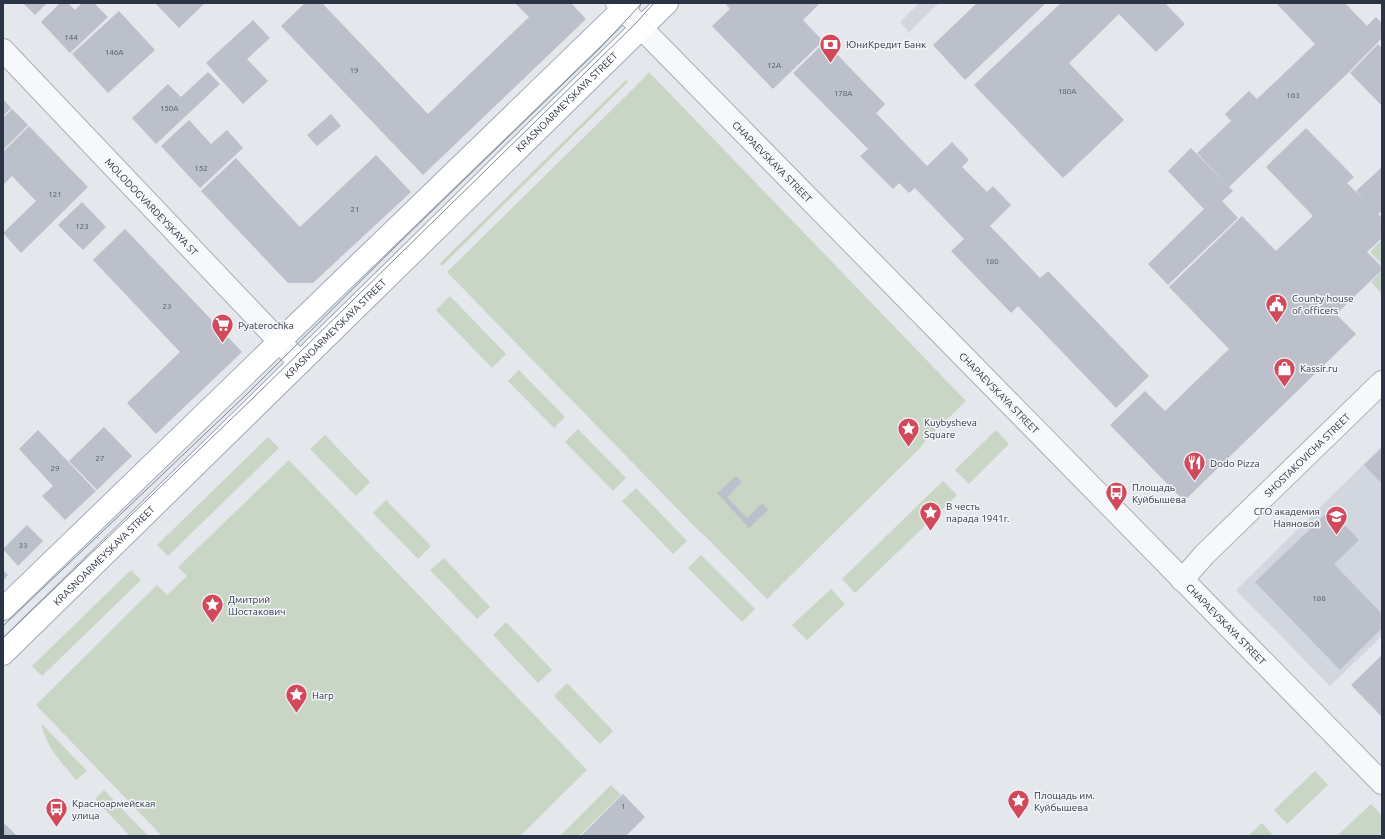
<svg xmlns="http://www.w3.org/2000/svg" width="1385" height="839" font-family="Ubuntu,sans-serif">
<rect width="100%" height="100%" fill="#e4e7ec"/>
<g fill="#d2d6de">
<path d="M919,3h20l-30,29 -9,-10z"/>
<path d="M1382,446v190l-52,50 -94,-96z"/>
</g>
<g fill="#c9d6c5">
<path d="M649,72l317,329 -39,38 -7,9 -153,151 -62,-63 -6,-5 -252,-259 195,-192z"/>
<path d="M626,80l2,2 -186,184 -2,-3z"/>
<path d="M1382,240v24l-12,-12z"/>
<path d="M1382,271v23l-11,-12z"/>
<path d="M450,296l56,58 -14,14 -56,-58z"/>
<path d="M519,370l46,47 -11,11 -46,-47z"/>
<path d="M578,429l48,49 -13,13 -48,-49z"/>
<path d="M996,430l13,14 -40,40 -14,-14z"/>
<path d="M325,435l45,47 -14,14 -46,-47z"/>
<path d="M268,437l11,11 -111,108 -11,-11z"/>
<path d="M289,460l298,310 -67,66h-358l-126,-131 121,-120 10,10 20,-19 -9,-9z"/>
<path d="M943,481l14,14 -102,98 -13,-14z"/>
<path d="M636,488l51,53 -14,13 -51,-53z"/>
<path d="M386,500l45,46 -13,13 -45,-46z"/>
<path d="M701,555l54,54 -13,13 -54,-54z"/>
<path d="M444,558l46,49 -13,12 -47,-49z"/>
<path d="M131,570l10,10 -99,96 -10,-10z"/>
<path d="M831,589l14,15 -38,36 -15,-15z"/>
<path d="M506,622l46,48 -14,13 -45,-48z"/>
<path d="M567,683l46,48 -13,13 -46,-48z"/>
<path d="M41,723l46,48 -11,9c-16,-20 -29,-31 -35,-57z"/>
<path d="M1315,771l13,14 -41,39 -13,-14z"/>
<path d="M611,785l10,10 -42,41h-19z"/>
<path d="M104,790l44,46h-18l-35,-37z"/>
<path d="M1371,804l11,11v21h-45z"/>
<path d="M1262,823l12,13h-26z"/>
</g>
<g fill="#bbc0ca">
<path d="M23,3h24l-12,12z"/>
<path d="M60,3h8l7,7 7,-7h12l14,14 -38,36 -29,-31z"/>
<path d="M155,3h50l-26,25z"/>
<path d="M305,3h17l106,111 101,-97 -14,-14h56l15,16 -163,156 -142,-149z"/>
<path d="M725,3h95l-17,17 20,21 -50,48 -61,-63 18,-17z"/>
<path d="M977,3h69l-81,77 -32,-35z"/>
<path d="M1061,3h104l20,21 -29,28 -37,-38 -50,49 55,57 -61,58 -89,-93z"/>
<path d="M1276,3h69l22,23 9,-9 6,6v15l-33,34 -120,115 -32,-34 34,-32 -6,-7 24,-23 8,8 58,-55z"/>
<path d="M119,11l36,39 -47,43 -36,-39z"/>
<path d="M253,20l17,18 -23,21 21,22 -25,23 -37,-41z"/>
<path d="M825,42l60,62 -18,19 9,-10 51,53 25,-24 17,18 -7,7 25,25 6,-6 18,19 -21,21 50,52 8,-7 101,105 -33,32 -98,-102 -7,7 -60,-62 13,-12 -49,-51 -6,5 -10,-10 -6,6 -33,-33 8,-7 -75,-76z"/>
<path d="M1378,44l4,4v58l-32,-33z"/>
<path d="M208,72l12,12 -64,60 -24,-26 36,-34 13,13z"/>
<path d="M3,99l8,9 -8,8z"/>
<path d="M12,109l16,16 -25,25v-32z"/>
<path d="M331,114l10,12 -24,20 -10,-11z"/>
<path d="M189,120l22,24 16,-14 16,18 -43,40 -39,-42z"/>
<path d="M29,126l59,61 -67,66 -18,-20 33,-32 -24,-25 -9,9v-33z"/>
<path d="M1306,128l48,49 -7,6 17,17 -8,-9 26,-24v44l-4,3 4,4v20l-15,14 15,15v3l-46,44 20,20 -172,167 -74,-76 35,-34 20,20 64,-62 -60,-62 73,-71 34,35 37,-35 -47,-49z"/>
<path d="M1191,148l42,43 -11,10 16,17 -70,67 -20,-21 56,-55 -36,-38z"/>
<path d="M376,155l35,37 -98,91h-25l-87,-92 35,-33 64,69z"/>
<path d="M82,202l24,25 -23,23 -25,-25z"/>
<path d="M125,229l117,123 -86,82 -29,-31 53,-51 -87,-92z"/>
<path d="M104,427l28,29 -35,34 -28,-29z"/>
<path d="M38,430l58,61 -31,29 -23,-24 11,-10 -34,-37z"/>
<path d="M1382,448v36l-18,-19z"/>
<path d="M736,476l6,6 -15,15 20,21 15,-15 6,7 -19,18 -32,-35z"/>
<path d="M1330,510l29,30 -25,24 48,50v14l-42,42 -85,-88z"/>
<path d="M27,525l16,16 -25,25 -15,-17z"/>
<path d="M3,570l5,5 -5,6z"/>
<path d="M1382,655v62l-31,-32z"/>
<path d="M623,794l22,23 -19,19h-45z"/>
<path d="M5,824l12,12h-14v-10z"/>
</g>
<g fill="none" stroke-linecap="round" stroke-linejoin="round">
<defs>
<g id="minor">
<path id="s1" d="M617,3l765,780"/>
<path id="s2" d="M3,50l297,313"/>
<path id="s3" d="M1182,580l23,-26 177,-172"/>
</g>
<g id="major">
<path d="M3,609l626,-606"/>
<path id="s4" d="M3,654l664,-651"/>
</g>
</defs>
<use href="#minor" stroke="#a9aeb7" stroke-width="24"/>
<use href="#major" stroke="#a3abb8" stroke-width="24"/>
<use href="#minor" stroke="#f7f8fa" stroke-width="22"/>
<use href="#major" stroke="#fff" stroke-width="22"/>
<g stroke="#7d8696" stroke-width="1">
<path d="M3,626l244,-232 152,-151 201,-195 42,-45"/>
<path d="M3,638l249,-239 384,-376 18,-20"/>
</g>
</g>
<defs>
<symbol id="bank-pin" viewBox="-11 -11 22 30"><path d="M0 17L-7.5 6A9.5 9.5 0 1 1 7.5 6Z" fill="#d1495b" stroke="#f4f6f9"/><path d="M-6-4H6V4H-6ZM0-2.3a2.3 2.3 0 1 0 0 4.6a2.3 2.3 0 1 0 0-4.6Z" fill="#fff"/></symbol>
<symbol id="civic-pin" viewBox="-11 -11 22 30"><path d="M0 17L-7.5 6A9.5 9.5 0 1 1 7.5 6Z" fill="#d1495b" stroke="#f4f6f9"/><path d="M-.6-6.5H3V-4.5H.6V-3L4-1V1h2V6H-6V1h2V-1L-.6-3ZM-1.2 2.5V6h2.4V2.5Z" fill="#fff"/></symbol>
<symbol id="supermarket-pin" viewBox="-11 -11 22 30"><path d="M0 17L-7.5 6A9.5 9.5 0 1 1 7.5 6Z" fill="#d1495b" stroke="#f4f6f9"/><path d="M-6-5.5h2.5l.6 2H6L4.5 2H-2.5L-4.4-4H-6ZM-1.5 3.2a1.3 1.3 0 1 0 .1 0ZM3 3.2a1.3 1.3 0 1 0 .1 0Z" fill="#fff"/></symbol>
<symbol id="shop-pin" viewBox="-11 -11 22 30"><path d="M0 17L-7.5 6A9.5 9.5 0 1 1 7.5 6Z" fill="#d1495b" stroke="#f4f6f9"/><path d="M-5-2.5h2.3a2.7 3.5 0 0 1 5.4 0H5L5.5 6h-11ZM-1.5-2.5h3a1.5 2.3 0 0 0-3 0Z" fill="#fff"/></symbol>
<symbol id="sight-pin" viewBox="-11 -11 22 30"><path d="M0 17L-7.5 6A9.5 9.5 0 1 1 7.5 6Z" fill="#d1495b" stroke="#f4f6f9"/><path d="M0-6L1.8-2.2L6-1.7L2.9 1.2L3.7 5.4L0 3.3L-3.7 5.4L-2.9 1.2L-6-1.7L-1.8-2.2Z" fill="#fff"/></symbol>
<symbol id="restaurant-pin" viewBox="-11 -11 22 30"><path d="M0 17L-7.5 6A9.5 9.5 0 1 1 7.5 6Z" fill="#d1495b" stroke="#f4f6f9"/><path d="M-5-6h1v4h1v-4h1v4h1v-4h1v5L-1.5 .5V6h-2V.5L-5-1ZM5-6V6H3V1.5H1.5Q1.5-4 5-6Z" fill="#fff"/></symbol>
<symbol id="bus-pin" viewBox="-11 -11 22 30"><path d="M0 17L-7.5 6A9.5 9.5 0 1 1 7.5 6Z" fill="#d1495b" stroke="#f4f6f9"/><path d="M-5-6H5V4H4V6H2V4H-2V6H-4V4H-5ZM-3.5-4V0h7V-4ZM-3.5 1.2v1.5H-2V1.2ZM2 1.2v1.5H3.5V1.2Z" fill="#fff"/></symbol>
<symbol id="school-pin" viewBox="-11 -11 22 30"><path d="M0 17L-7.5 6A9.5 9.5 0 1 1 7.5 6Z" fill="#d1495b" stroke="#f4f6f9"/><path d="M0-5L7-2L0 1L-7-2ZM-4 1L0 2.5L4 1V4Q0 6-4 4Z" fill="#fff"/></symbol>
</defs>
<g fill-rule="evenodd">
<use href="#bank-pin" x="818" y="32" width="25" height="34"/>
<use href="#civic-pin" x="1264" y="292" width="25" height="34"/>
<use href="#supermarket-pin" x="210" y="312" width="25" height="34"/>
<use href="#shop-pin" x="1272" y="356" width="25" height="34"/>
<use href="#sight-pin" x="896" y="416" width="25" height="34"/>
<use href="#restaurant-pin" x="1182" y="450" width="25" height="34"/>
<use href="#bus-pin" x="1104" y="480" width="25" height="34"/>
<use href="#sight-pin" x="918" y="500" width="25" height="34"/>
<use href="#school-pin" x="1324" y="504" width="25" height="34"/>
<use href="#sight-pin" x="200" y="592" width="25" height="34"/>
<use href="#sight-pin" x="284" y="682" width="25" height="34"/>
<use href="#sight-pin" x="1006" y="788" width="25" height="34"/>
<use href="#bus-pin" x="44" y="796" width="25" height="34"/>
</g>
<g text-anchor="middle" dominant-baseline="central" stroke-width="3" stroke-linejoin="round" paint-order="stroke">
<g font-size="8" fill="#4f5766">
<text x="71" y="37">144</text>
<text x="114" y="52">146А</text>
<text x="774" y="65">12А</text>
<text x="354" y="70">19</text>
<text x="1067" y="91">180А</text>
<text x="843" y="93">178А</text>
<text x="1293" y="95">163</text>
<text x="169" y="108">150А</text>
<text x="201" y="168">152</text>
<text x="55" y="194">121</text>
<text x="355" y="209">21</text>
<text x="82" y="226">123</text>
<text x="992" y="261">180</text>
<text x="167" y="306">23</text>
<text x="100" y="458">27</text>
<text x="55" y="468">29</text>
<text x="23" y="545">33</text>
<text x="1319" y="598">186</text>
<text x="623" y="806">1</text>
</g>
<g font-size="10" fill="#2b3445" stroke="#f4f6f9" text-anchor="start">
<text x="846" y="44">ЮниКредит Банк</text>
<text x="1292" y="298">County house<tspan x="1292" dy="12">of officers</tspan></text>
<text x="238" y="325">Pyaterochka</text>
<text x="1300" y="368">Kassir.ru</text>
<text x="924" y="422">Kuybysheva<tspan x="924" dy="12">Square</tspan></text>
<text x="1210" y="463">Dodo Pizza</text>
<text x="1132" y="487">Площадь<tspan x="1132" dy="12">Куйбышева</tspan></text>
<text x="946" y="506">В честь<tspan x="946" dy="12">парада 1941г.</tspan></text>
<text x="1320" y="511" text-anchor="end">СГО академия<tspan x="1320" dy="12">Наяновой</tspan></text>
<text x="228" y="599">Дмитрий<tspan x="228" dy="12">Шостакович</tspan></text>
<text x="312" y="695">Harp</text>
<text x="1034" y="795">Площадь им.<tspan x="1034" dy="12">Куйбышева</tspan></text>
<text x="72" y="803">Красноармейская<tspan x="72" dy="12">улица</tspan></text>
</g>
<g font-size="10" fill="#2b3445" stroke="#f4f6f9">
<text stroke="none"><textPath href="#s4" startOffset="789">KRASNOARMEYSKAYA STREET</textPath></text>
<text stroke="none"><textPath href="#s1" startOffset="222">CHAPAEVSKAYA STREET</textPath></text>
<text stroke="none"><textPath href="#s2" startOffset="216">MOLODOGVARDEYSKAYA ST</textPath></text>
<text stroke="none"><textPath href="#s4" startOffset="465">KRASNOARMEYSKAYA STREET</textPath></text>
<text stroke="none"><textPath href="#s1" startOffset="546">CHAPAEVSKAYA STREET</textPath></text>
<text stroke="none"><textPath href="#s3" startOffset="177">SHOSTAKOVICHA STREET</textPath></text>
<text stroke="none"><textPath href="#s4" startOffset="141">KRASNOARMEYSKAYA STREET</textPath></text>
<text stroke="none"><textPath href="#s1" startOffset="870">CHAPAEVSKAYA STREET</textPath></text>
</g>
</g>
<rect width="1385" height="839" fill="none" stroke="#2b3445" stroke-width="8"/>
</svg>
